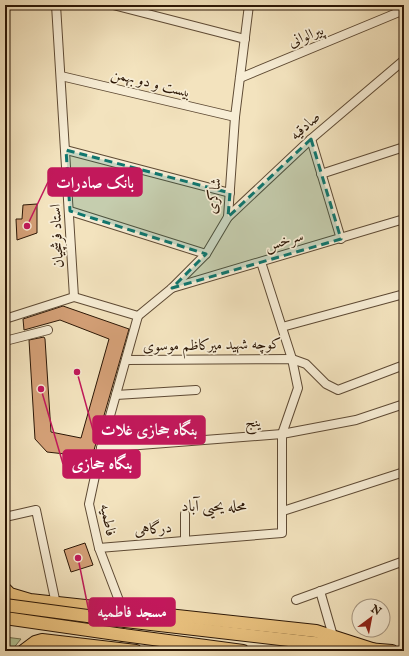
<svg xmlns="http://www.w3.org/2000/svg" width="409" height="656" font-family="'IM FELL English',Amiri,serif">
<rect width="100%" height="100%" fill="#f3e3be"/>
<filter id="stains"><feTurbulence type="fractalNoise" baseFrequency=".005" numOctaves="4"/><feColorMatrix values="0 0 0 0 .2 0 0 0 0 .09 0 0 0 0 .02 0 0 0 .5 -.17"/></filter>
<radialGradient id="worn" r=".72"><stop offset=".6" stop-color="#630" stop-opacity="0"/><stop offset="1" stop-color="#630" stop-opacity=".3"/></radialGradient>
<path fill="#b4c596" stroke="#706e4e" d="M5,637l16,2 -10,12h-6z"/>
<g fill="#d4a077" stroke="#2c1706">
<path d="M37,204v29l-20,7 -1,-21h6l1,-14z"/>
<path d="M63,306l66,23 -37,128 -45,-5 -12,-13 -6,-99 15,-3 1,2 6,93 30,6 28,-99 -49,-19 -36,10 -1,-11z"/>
<path d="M85,543l8,22 -22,7 -7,-22z"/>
</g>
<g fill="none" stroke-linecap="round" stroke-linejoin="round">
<defs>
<g id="minor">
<path d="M56,5l18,292"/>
<path d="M113,5l132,34"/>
<path d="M61,76l174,41"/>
<path d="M240,78l164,-68"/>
<path d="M311,139l30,100"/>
<path d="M66,150l164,43"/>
<path d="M321,174l83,-27"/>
<path d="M70,211l136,43"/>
<path d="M228,217l83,-78 93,-79"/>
<path d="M172,288l232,-69"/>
<path d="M74,297l64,19 34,-28 34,-34 22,-37 7,-100 14,-112"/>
<path d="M5,319l69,-22"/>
<path d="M282,327l122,-33"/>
<path d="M5,341l43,-11"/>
<path d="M126,360l166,-1 14,5 20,20 12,6 66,-25"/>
<path d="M116,395l80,-5"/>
<path d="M101,448l181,-14 74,-14 48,-16"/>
<path d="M283,511l121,-39"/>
<path d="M5,517l31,-7 20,94"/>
<path d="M185,541v-27"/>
<path d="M99,548l183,-15v-99l16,-46 -6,-29 -31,-97"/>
<path d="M320,591l13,45"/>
<path d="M296,600l108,-39"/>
<path d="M123,611l-24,-63 -10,-44 12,-56 37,-132"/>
<path d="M50,651l13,-9"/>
</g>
<g id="primary">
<path d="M5,589l5,5 20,6 286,31 59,19"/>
<path d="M125,621l224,26"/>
<path d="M123,635l120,16"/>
<path d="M367,649l25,2"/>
<path d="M23,651l12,-9 7,-2 94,11"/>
</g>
</defs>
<use href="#minor" stroke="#5e4a34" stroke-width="10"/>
<use href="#primary" stroke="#2c1706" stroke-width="14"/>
<use href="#minor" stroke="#f7edd5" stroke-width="8"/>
<use href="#primary" stroke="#eac27f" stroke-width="12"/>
<defs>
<g id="primary-bridge">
<path d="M5,605l120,16"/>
<path d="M5,618l118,17"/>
</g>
</defs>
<use href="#primary-bridge" stroke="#2c1706" stroke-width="14" stroke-linecap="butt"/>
<use href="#primary-bridge" stroke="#eac27f" stroke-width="12"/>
</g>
<path fill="#0f766e" fill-opacity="0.2" stroke="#0f766e" stroke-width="3" stroke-dasharray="8 5" stroke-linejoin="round" d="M311,139l30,100 -169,49 34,-34 -136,-43 -4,-61 164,43 -2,24z"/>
<g text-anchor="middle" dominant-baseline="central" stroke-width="3.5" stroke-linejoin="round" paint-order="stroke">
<g font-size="15" fill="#2c1706" stroke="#f7edd5">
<text transform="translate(306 36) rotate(-22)">پیرالوانی</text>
<text transform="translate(151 83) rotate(14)">بیست و دو بهمن</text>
<text transform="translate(305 126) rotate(-42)">صادقیه</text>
<text transform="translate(214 196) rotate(-82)">شاکری</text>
<text transform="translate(57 236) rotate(-93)">استاد فرشچیان</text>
<text transform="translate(284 241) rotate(-16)">سرخس</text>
<text transform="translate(212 345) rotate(-1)">کوچه شهید میرکاظم موسوی</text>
<text transform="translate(253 422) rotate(-4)">ینج</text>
<text transform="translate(108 520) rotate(79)">فاطمیه</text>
<text transform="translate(153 529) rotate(-5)">درگاهی</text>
</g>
<g font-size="16" fill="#2c1706" stroke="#f7edd5">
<text x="214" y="507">محله یحیی آباد</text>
</g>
</g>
<path fill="none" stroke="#c2185b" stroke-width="1.5" d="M27 226L48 182M77 372L93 430M41 389L63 464M78 558L89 612"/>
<g fill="#c2185b" stroke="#f7edd5" stroke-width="1.5">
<circle cx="27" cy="226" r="4"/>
<circle cx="77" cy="372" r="4"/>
<circle cx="41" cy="389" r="4"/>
<circle cx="78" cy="558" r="4"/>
</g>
<g fill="#c2185b" stroke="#c2185b" stroke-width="1.5">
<rect x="48" y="168" width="94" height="28" rx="4"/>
<rect x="93" y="416" width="112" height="28" rx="4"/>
<rect x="63" y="450" width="77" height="28" rx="4"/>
<rect x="89" y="598" width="86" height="28" rx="4"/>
</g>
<g font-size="16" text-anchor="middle" font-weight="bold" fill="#fff">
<text x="95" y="188">بانک صادرات</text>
<text x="149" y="435">بنگاه جحازی غلات</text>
<text x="102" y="469">بنگاه جحازی</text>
<text x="132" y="617">مسجد فاطمیه</text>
</g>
<rect width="409" height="656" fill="none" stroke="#f3e3be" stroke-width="20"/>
<rect x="6" y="6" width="397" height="644" fill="none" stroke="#2c1706" stroke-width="2"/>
<rect x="10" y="10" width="389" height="636" fill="none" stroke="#2c1706"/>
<g transform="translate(371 618) rotate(32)"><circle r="19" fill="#f7edd5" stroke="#a69782"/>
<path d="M0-3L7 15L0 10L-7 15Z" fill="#8f2418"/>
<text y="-6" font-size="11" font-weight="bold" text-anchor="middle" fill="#2c1706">N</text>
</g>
<rect width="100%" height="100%" filter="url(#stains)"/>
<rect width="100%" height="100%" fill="url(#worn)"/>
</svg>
